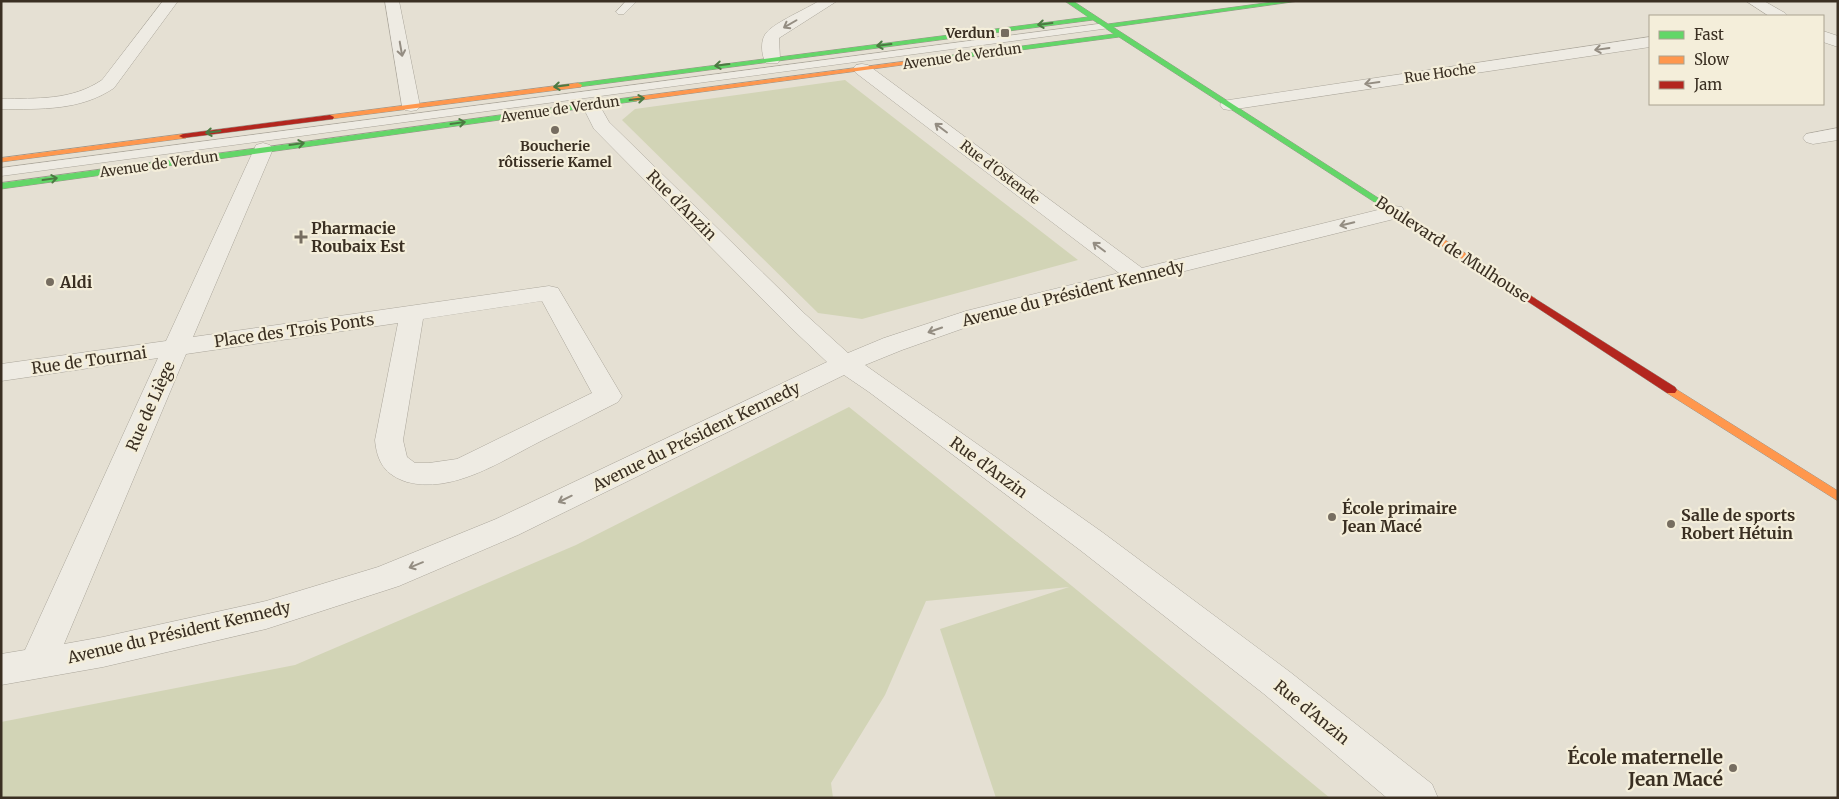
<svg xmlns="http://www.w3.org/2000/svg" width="1839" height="799" font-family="Merriweather,serif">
<rect width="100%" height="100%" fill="#e5e0d3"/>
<g fill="#d2d4b6">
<path d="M845,80l233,180 -216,59 -44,-6 -196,-193 13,-11z"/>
<path d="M849,407l223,179 258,212h-334l-56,-169 129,-42 -143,14 -41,94 -54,88 2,15h-832v-76l294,-57 281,-120z"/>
</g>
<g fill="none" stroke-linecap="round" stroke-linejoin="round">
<defs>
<g id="lane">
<path d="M626,1h11l-13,13h-6l-2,-2z"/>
<path d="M1106,23l5,3 -1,2 -1109,148v-8z"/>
</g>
<g id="street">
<path d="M163,1h15l-64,87c-34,23 -73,21 -113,21v-10c36,-1 70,2 101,-19z"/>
<path d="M385,1h14l21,105 -3,4 -6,1 -6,-1 -3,-4z"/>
<path d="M819,1h18l-58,37 1,21 -2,4h-12c-5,-8 -6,-24 1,-31 9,-10 39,-23 52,-31z"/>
<path d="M1746,1h18l21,12 3,3h-19z"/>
<path d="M1823,31l15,5v11l-15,-5z"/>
<path d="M1650,37v10l-421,63 -6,-1 -3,-4 3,-4 6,-1z"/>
<path d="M862,64l6,1 274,203 252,-62 8,1 3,5 -3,5 -418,104 -82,29 -37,15 237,167 188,140 142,112 6,14h-51l-123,-104 -184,-144 -211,-158 -25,-17 -326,160 -119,51 -133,43 -163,38 -102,18v-31l24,-4 133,-292 -157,23v-17l165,-23 90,-196 7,-2 7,2 3,4 -80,188 356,-51 9,2 3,5 61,103 -4,6c-27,14 -53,27 -79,40 -39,20 -87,52 -132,40 -22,-7 -30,-20 -32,-42l23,-117 -212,31 -122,290 39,-7 163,-36 112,-34 118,-48 331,-157 -40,-38 -193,-195 -12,-24 3,-4 6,-1 6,1 12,21 196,192 43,39 36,-15 82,-27 153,-38 -263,-200 -3,-4 3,-4zM542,301l50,92 -135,66 -28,4h-14l-8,-6 -4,-17 20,-121z"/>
<path d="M1838,128v12l-25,4 -7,-2 -3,-4 3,-4z"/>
</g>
<g id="fast">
<path d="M1065,1h8l35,23 172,-23h19l-186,26 290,187 -1,2h-6l-277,-179 -204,27 -3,-2 3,-2 199,-26 -21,-14 -515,67 -4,-2 4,-2 510,-66z"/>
<path d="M634,97l4,2 -1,2 -636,88v-6z"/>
</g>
<g id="slow">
<path d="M915,60l2,1v2l-283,38 -4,-2 4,-2z"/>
<path d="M578,83l4,2 -1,2 -251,32 -4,-2 4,-2z"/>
<path d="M183,134l4,2 -1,2 -185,24v-4z"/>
<path d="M1399,211l3,1 134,87 -1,2h-8l-131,-85v-4z"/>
<path d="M1671,386l167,105v10l-171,-108 -2,-3 2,-3z"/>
</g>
<g id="jam">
<path d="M330,115l4,2 -1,2 -150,19 -4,-2 4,-2z"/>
<path d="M1531,296l144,91 2,3 -2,3h-8l-140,-92 -1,-2 1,-2z"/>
</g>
</defs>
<use href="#lane" stroke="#aba69b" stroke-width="1"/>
<use href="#street" stroke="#aba69b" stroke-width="1"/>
<use href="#fast" stroke="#9b958b" stroke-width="1"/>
<use href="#slow" stroke="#9b958b" stroke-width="1"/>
<use href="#jam" stroke="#9b958b" stroke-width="1"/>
<use href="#lane" fill="#eeebe3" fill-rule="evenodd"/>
<use href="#street" fill="#eeebe3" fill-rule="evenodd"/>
<use href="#fast" fill="#63d668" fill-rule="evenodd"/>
<use href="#slow" fill="#ff974d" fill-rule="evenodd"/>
<use href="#jam" fill="#b3261e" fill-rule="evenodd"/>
</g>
<defs><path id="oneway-shaft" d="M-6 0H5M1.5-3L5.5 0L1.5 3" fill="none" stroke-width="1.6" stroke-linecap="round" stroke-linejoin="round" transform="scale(1.25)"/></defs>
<g stroke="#948d82">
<use href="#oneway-shaft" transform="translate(790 24) rotate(150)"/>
<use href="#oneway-shaft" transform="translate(401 49) rotate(80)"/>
<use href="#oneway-shaft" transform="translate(1602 49) rotate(172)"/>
<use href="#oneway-shaft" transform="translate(1372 83) rotate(172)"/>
<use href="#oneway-shaft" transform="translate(941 128) rotate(-143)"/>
<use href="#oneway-shaft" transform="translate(1347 224) rotate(166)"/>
<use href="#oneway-shaft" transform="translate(1099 247) rotate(-143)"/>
<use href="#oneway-shaft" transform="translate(935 330) rotate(161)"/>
<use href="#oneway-shaft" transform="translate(565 499) rotate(154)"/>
<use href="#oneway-shaft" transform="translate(416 565) rotate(158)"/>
</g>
<g stroke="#4c7a42">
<use href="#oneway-shaft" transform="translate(1045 24) rotate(173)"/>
<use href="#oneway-shaft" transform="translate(884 45) rotate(173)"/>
<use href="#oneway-shaft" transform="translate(722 65) rotate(173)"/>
<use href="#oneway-shaft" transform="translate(561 86) rotate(173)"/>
<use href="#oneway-shaft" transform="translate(637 99) rotate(-7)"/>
<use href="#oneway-shaft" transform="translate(458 123) rotate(-8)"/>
<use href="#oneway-shaft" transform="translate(213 132) rotate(173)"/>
<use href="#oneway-shaft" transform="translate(297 144) rotate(-8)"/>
<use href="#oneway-shaft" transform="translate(50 179) rotate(-8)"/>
</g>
<g fill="#766d60" stroke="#f4eeda" stroke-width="2">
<rect x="1000" y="28" width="10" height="10" rx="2.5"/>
<circle cx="555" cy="130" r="5"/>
<path d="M298.5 229.5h5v5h5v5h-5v5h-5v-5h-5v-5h5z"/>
<circle cx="50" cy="282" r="5"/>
<circle cx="1332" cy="517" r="5"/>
<circle cx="1671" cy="524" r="5"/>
<circle cx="1733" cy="768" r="5"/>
</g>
<g text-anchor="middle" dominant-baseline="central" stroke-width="4.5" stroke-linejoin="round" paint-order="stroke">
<g font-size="14" font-weight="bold" fill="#3a2f22" stroke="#f4eeda" text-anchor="end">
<text x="995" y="33">Verdun</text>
<text x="555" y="146" text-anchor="middle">Boucherie<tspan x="555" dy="16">rôtisserie Kamel</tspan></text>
</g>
<g font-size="14" fill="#3a2f22" stroke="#f4eeda">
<text transform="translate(962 56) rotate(-8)">Avenue de Verdun</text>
<text transform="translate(1440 73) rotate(-8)">Rue Hoche</text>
<text transform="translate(560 109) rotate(-8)">Avenue de Verdun</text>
<text transform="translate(159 164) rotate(-8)">Avenue de Verdun</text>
<text transform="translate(1000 172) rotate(37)">Rue d'Ostende</text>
</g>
<g font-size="16" fill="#3a2f22" stroke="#f4eeda">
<text transform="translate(682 205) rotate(45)">Rue d'Anzin</text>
<text transform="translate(1453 249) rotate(33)">Boulevard de Mulhouse</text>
<text transform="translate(1073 293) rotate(-14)">Avenue du Président Kennedy</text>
<text transform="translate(294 330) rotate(-8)">Place des Trois Ponts</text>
<text transform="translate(89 360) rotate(-8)">Rue de Tournai</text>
<text transform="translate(150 406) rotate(-66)">Rue de Liège</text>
<text transform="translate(696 436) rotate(-26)">Avenue du Président Kennedy</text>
<text transform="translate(989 467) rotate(36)">Rue d'Anzin</text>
<text transform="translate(179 632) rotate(-13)">Avenue du Président Kennedy</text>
<text transform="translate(1312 712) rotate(39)">Rue d'Anzin</text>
</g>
<g font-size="16" font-weight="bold" fill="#3a2f22" stroke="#f4eeda" text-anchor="start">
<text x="311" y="228">Pharmacie<tspan x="311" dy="18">Roubaix Est</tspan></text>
<text x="60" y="282">Aldi</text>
<text x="1342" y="508">École primaire<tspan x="1342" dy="18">Jean Macé</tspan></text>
<text x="1681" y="515">Salle de sports<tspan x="1681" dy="18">Robert Hétuin</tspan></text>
</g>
<g font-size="19" font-weight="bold" fill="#3a2f22" stroke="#f4eeda" text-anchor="end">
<text x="1723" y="757">École maternelle<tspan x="1723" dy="22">Jean Macé</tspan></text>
</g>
</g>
<rect width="1839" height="799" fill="none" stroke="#3a2f22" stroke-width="5"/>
<rect x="1649" y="15" width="175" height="90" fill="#f4eeda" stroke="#aaa290"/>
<rect x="1659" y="31" width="25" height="8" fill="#63d668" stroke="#aaa290"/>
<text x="1694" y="40" font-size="15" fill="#3a2f22">Fast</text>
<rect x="1659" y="56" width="25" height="8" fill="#ff974d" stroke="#aaa290"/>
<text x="1694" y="65" font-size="15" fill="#3a2f22">Slow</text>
<rect x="1659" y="81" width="25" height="8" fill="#b3261e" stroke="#aaa290"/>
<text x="1694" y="90" font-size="15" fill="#3a2f22">Jam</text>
</svg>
